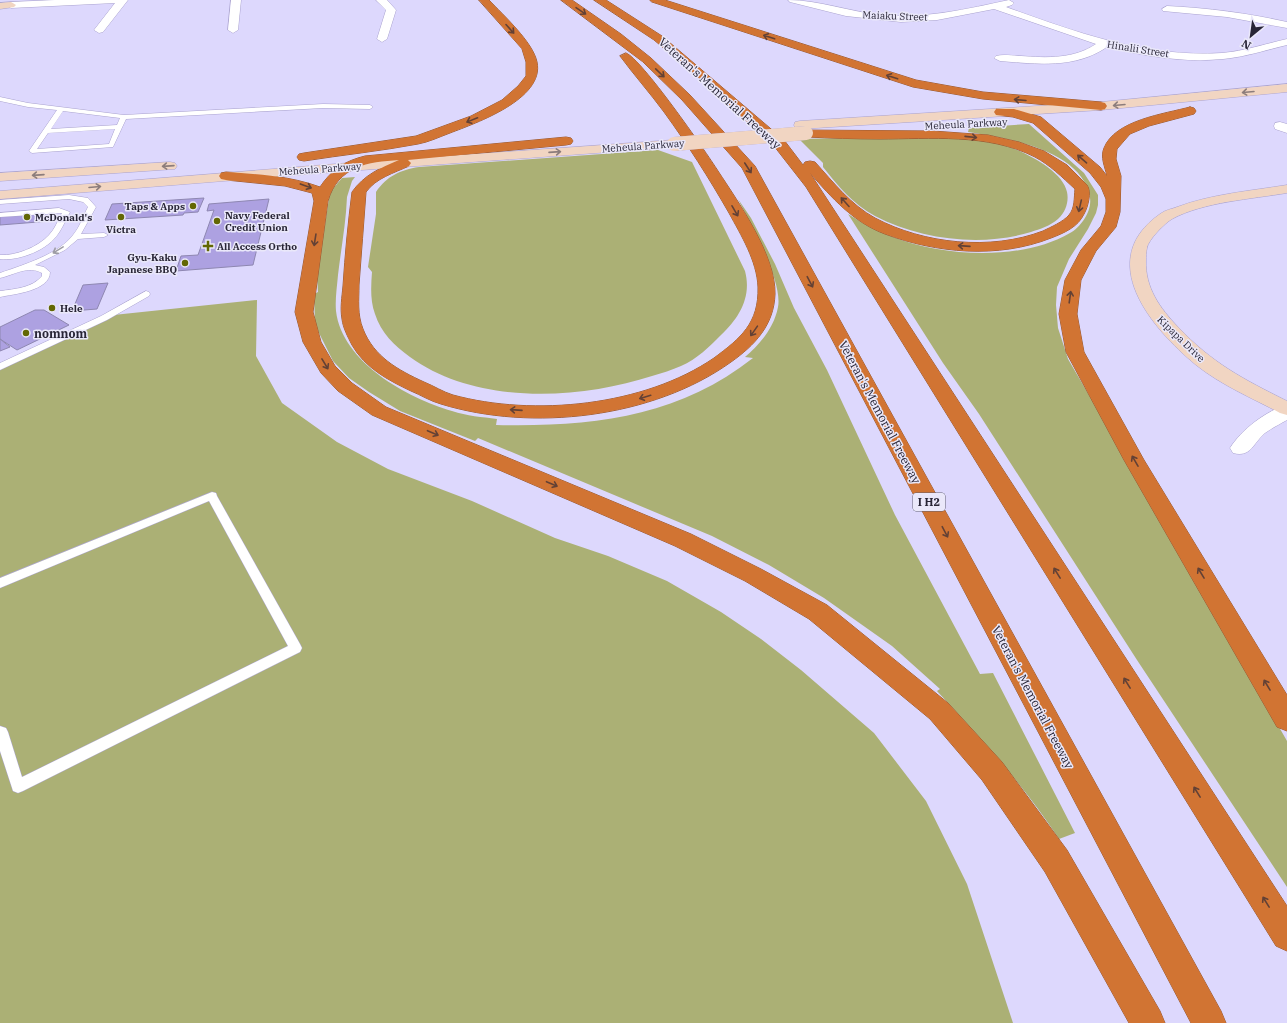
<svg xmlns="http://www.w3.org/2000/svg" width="1287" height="1023" font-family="'IBM Plex Serif',serif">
<rect width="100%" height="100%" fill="#ddd8fd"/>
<g fill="#abb075">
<path d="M1029,124l55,49 14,22v10l-2,8 -8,16 -19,30 -12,28 -1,18 2,23 10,31 49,84 84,151 19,30 67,117v146l-150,-227 -158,-246 -36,-51 -95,-149c14,9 29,17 45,23 51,20 129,24 177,-4 11,-6 22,-22 20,-35 -7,-48 -83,-60 -122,-66l1,-4z"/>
<path d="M935,136c19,2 38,3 57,6 22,4 70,26 75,50 2,9 -1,20 -9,27 -8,7 -18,10 -27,13 -49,15 -110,8 -156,-16 -22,-12 -37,-30 -52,-49v-4l-24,-24z"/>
<path d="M658,150l34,12 53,109c7,26 -6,47 -24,64 -12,12 -24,24 -40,31 -9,4 -19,7 -29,10 -74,24 -176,29 -242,-19 -16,-12 -29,-24 -35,-43 -5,-14 -4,-28 -3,-42l-4,-5 8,-53v-22c11,-16 24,-22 43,-25z"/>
<path d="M355,177l-3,4 -5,16c-1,26 -6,52 -9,78 -1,12 -3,24 -2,36 6,51 71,87 116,100 15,5 30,6 45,8l-1,6c94,2 181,-7 257,-67l-8,-1c15,-13 29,-29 33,-50 5,-26 -28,-83 -40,-108l13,19 24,46 19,44 33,62 68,145 85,159 13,-1 82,160 -16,6c-35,-54 -79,-101 -122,-148l3,-2 -48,-43 -68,-48 -55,-33 -57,-29 -234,-98 -3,3 -75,-30 -31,-19 -20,-14 -16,-17 -14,-28 -4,-10 -1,-29 4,-2 -1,-16 13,-84 12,-14z"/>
<path d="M257,300l-1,56 26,47 55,39 51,27 84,32 83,37 53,18 59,25 54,31 40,27 40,31 73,63 52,68 41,83 46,139h-1013v-657l104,-50z"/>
</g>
<g fill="#ada1e1" stroke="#8e87b1">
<path d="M204,198l-6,14 -14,1 -1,2 -78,5 7,-16z"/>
<path d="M269,199l-16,66 -77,6 5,-15 17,-1 16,-45 -7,1 2,-7z"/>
<path d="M57,211l-6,10 -51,4v-11z"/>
<path d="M108,283l-11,26 -25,2 11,-26z"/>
<path d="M35,310h9l25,15 -52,25 -17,-11v-12z"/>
<path d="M0,339l10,8 -10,4z"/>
</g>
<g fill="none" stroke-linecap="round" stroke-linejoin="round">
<defs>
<g id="lane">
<path d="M0,97l28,6 96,12 199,-11 47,1 3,2 -3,2 -47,-1 -197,11 -13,28 -81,6 -3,-2 28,-41 -29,-3 -28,-6zM63,111l57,7 -3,7 -66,4zM115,129l-6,15 -72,5 11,-16z"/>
<path d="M69,195l19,3 8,9 -15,27 23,-1 4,2 -4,2 -26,2 -13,11 -30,15 9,2 6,5c0,19 -36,22 -50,25v-6c15,-2 32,-3 42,-15v-3c-14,-8 -28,2 -42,5v-5c23,-8 59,-19 73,-38 7,-8 10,-19 15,-28l-5,-5 -14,-3 -69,5v-4z"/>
<path d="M59,208l11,4c-5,9 -9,20 -16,27 -12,13 -37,22 -54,20v-4c16,1 38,-8 49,-20 6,-6 9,-15 13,-22l-62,4v-4z"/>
<path d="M146,291l3,1 1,2 -1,2 -42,24 -107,50v-7l101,-47z"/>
<path d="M212,492l4,1 1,3 83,148 2,4 -2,4 -277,139 -5,2 -5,-2 -13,-40v-25l6,2 2,4 14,45 266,-131 -79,-145 -209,87v-10z"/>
</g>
<g id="street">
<path d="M55,0h73l-25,32 -4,1 -5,-3 21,-27 -104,5 -5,-3 5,-3z"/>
<path d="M231,0h10l-3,30 -5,3 -5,-3z"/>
<path d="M376,0h11l9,10 -9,29 -5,3 -5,-3 9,-29z"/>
<path d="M788,0c31,0 62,12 94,15 43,4 85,-6 127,-15l5,3 -2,2 -6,2c69,25 140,51 216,46 22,-2 43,-9 65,-14v6c-21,5 -42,12 -64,14 -39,4 -78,-3 -116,-12 -32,22 -70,17 -107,14l-6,-3 2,-2c8,-2 17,0 25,0 26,2 53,3 75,-12l-102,-35 -57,11 -36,2 -55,-6 -56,-14z"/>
<path d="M1167,6c41,2 80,7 120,16v6l-60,-11 -64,-6 -1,-2z"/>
<path d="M1280,122l7,2v9l-12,-4 -1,-3 1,-3z"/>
<path d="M1287,405v15c-7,4 -15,8 -22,13 -12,10 -14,25 -32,20l-3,-5c11,-18 37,-38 57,-43z"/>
</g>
<g id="secondary">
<path d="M11,2l5,3 -2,2 -14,2v-6z"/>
<path d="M1287,84v8l-186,18 -301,19 -5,-1 -1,-3 1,-3 5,-1 301,-19z"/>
<path d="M674,140l5,1 2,3 -2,3 -331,24 -348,28v-8l348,-28z"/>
<path d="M170,162l5,1 2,3 -2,3 -175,12v-8z"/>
<path d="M1287,185v8c-35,6 -84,9 -115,26 -7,4 -24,21 -25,29 -1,4 -1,9 -1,12 -1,28 14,48 32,67 34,36 65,52 109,74v14l-7,-2c-28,-15 -59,-28 -84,-48 -45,-37 -102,-105 -36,-151 5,-4 12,-5 17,-7 35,-13 73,-16 110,-22z"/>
</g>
<g id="highway">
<path d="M479,0h10c14,15 44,42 48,62 8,37 -61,61 -87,71 -11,4 -21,9 -32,11 -37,7 -76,11 -114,17l-5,-1 -2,-3 2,-3 5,-1 112,-17 55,-20 31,-16 16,-14 8,-10v-14l-4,-13z"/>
<path d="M561,0h11l49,34 30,24 39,37 65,71 466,845 5,12h-35l-449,-855 -60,-68 -39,-38z"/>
<path d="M594,0h12l56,36 122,104 19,25 2,-3 5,-1 5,1c18,20 36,43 60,56 49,26 116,33 168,13 8,-4 20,-9 26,-16 6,-7 5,-17 6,-26 -13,-12 -25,-24 -40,-32 -47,-24 -105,-18 -156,-18 -24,0 -49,-1 -73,-2l-5,-1 -1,-3 1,-3 132,1 55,4 31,7 25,9 23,14 20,20c5,7 1,22 -3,29 -6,13 -20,19 -33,24 -53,21 -115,15 -166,-4 -32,-12 -53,-36 -75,-61l477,733v45l-11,-5 -470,-759 -32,-41 -85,-77 -35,-29z"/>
<path d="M650,0h15l251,80 67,12 118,10 4,1 2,3 -2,3 -4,1 -118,-11 -70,-12 -261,-85z"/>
<path d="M626,53c15,5 80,99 92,118 21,32 58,85 57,123 -1,31 -20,51 -44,68 -78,56 -199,70 -290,42 -11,-3 -20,-9 -30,-13 -23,-11 -46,-23 -59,-46 -4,-8 -9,-17 -10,-26 -2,-11 0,-22 1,-33 2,-31 5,-63 9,-94 12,-17 28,-24 47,-32 -31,2 -61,6 -71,41l-15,111 8,30 14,24 17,17 34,24 305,127 70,35 66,36 121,98 54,59 65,88 93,161 5,12h-36l-84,-151 -63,-92 -52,-61 -121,-100 -64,-38 -70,-35 -303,-131 -34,-24 -17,-18 -18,-31 -8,-30 19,-111 -2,-8 -27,-7 -59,-6 -5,-1 -2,-3 2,-3 5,-1c32,2 64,4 94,15 12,-18 25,-26 45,-31l201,-19 5,1 2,3 -2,3 -5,1 -158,15 3,3 -2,3c-15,7 -33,12 -43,26 -2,31 -5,62 -7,93 0,15 -2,29 4,44 11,28 35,41 61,53 10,4 19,10 29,13 81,22 191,11 261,-37 27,-20 45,-35 44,-71 -1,-26 -17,-52 -29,-74 -20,-35 -41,-68 -65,-101 -14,-19 -30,-37 -44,-56z"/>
<path d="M1190,107l4,1 2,3 -2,3 -45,12 -19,8 -13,15 -1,10 5,17 -1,36 -4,15 -20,24 -15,29 -4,34 7,38 60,108 143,235v36l-10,-4 -153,-267 -58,-108 -7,-38 6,-34 16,-30 20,-24 5,-14v-13l-5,-12 -11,-14 -57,-50 -20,-6 -17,-2 -2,-3 2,-3h18l27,8 59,50 7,9c-2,-9 -7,-19 -3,-28 11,-28 60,-34 86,-41z"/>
</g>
</defs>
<use href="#lane" stroke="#aaa3cf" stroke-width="1"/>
<use href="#street" stroke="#aaa3cf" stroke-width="1"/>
<use href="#secondary" stroke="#aaa3cf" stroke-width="1"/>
<use href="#highway" stroke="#965834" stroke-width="1"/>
<use href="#lane" fill="#fff" fill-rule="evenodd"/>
<use href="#street" fill="#fff" fill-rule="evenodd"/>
<use href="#secondary" fill="#f1d5c2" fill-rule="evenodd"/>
<use href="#highway" fill="#d17433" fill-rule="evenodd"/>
<defs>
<path id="secondary-bridge" d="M674,144l132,-11"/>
</defs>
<use href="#secondary-bridge" stroke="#aaa3cf" stroke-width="14" stroke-linecap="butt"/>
<use href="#secondary-bridge" stroke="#f1d5c2" stroke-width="14"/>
</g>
<defs><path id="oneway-shaft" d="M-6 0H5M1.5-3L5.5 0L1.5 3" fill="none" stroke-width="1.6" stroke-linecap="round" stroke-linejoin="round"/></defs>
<g stroke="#634135">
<use href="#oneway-shaft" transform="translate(581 11) rotate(34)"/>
<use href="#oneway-shaft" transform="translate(510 29) rotate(48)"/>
<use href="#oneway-shaft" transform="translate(769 37) rotate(-162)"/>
<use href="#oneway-shaft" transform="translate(660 73) rotate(44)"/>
<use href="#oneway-shaft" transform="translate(892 77) rotate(-162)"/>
<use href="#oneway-shaft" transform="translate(1020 100) rotate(-175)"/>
<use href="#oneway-shaft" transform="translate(472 120) rotate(158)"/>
<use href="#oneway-shaft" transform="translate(971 137) rotate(6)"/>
<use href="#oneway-shaft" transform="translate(1082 159) rotate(-139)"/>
<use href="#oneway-shaft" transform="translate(748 168) rotate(57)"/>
<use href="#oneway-shaft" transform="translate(306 186) rotate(20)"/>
<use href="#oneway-shaft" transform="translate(845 202) rotate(-132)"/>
<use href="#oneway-shaft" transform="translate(1080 206) rotate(103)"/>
<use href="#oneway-shaft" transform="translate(735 211) rotate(60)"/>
<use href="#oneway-shaft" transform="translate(315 240) rotate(99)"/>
<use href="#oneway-shaft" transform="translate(964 246) rotate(-176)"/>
<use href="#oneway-shaft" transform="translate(810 282) rotate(62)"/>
<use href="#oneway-shaft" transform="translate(1070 297) rotate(-82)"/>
<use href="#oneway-shaft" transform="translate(754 331) rotate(125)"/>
<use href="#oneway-shaft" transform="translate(325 364) rotate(59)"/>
<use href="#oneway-shaft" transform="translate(645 397) rotate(163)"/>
<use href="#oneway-shaft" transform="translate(516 410) rotate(-176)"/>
<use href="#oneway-shaft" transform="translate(433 433) rotate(23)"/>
<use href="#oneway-shaft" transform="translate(1135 461) rotate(-120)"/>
<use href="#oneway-shaft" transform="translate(552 484) rotate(23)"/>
<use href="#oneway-shaft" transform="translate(945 532) rotate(62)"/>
<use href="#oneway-shaft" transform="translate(1057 573) rotate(-122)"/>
<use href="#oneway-shaft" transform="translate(1201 573) rotate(-121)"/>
<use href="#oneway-shaft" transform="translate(1127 683) rotate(-122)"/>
<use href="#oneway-shaft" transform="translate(1267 685) rotate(-121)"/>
<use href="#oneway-shaft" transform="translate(1197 792) rotate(-122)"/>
<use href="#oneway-shaft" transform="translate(1266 902) rotate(-122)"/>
</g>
<g stroke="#8c7d7c">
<use href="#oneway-shaft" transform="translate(1248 92) rotate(175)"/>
<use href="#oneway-shaft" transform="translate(1119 105) rotate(175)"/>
<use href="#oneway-shaft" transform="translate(555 152) rotate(-4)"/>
<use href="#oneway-shaft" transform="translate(168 166) rotate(176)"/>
<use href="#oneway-shaft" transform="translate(38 175) rotate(176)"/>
<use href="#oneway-shaft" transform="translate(95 187) rotate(-5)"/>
</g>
<use stroke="#9e9da5" href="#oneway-shaft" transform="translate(58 250) rotate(149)"/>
<g fill="#636704" stroke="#eae8fa" stroke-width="1.5">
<circle cx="193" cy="206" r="4"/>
<circle cx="27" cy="217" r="4"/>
<circle cx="121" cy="217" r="4"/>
<circle cx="217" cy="221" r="4"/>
<path d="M206 240h4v4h4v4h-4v4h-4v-4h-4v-4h4z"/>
<circle cx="185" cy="263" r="4"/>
<circle cx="52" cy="308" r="4"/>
<circle cx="26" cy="333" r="4"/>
</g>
<g text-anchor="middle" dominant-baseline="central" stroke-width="3" stroke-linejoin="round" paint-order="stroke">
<g font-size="10" fill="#282536" stroke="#eae8fa">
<text transform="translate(895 16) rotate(2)">Maiaku Street</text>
<text transform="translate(1138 49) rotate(9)">Hinalii Street</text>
<text transform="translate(966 124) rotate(-3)">Meheula Parkway</text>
<text transform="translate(643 146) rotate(-4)">Meheula Parkway</text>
<text transform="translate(320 169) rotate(-4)">Meheula Parkway</text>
<text transform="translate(1181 339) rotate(44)">Kipapa Drive</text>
</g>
<g font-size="10" font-weight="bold" fill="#282536" stroke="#eae8fa" text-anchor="start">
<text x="185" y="206" text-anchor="end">Taps &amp; Apps</text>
<text x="225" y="215">Navy Federal<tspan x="225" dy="12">Credit Union</tspan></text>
<text x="35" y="217">McDonald's</text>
<text x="121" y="229" text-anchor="middle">Victra</text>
<text x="217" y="246">All Access Ortho</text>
<text x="177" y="257" text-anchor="end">Gyu-Kaku<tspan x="177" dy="12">Japanese BBQ</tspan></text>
<text x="60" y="308">Hele</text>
</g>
<rect fill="#eae8fa" stroke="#626071" stroke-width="1" x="913" y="493" width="32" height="18" rx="3"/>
<g font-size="11" font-weight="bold" fill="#282536">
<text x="929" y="502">I H2</text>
</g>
<g font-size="12" fill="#282536" stroke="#eae8fa">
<text transform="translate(720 93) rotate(42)">Veteran's Memorial Freeway</text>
<text transform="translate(880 412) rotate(62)">Veteran's Memorial Freeway</text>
<text transform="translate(1033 697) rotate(62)">Veteran's Memorial Freeway</text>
</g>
<g font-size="12" font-weight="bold" fill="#282536" stroke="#eae8fa" text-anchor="start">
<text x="34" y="333">nomnom</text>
</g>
</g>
<g transform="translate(1251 36) rotate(209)" stroke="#eae8fa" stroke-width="3" paint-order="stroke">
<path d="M0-3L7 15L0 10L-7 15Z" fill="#282536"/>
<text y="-6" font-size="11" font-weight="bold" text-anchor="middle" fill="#282536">N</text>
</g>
</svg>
